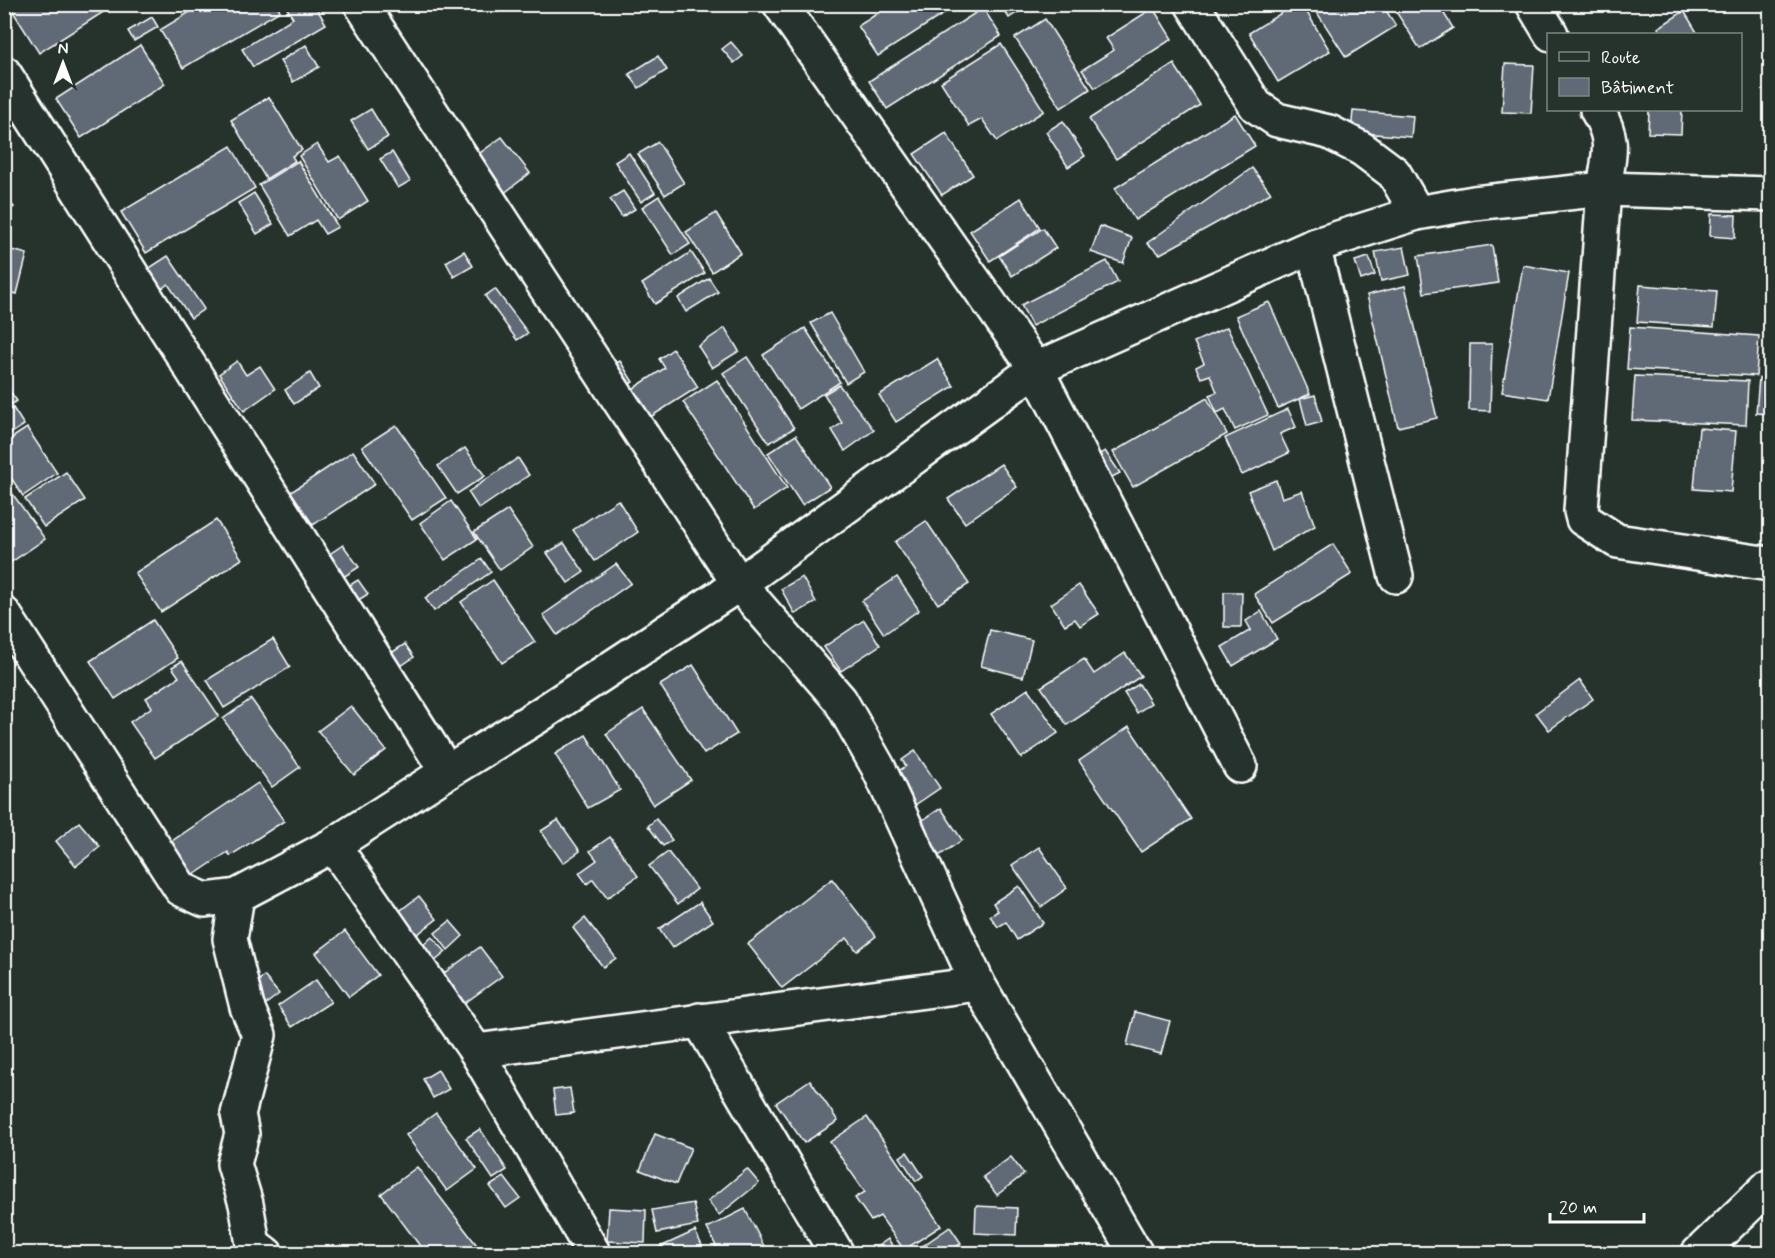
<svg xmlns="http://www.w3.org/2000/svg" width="1775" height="1258" font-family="Mynerve,sans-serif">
<rect width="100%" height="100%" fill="#26332d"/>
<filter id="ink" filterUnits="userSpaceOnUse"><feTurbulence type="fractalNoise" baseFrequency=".0167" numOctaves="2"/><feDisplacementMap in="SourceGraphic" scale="12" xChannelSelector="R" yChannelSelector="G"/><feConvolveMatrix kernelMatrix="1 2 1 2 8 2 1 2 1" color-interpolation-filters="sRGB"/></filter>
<g filter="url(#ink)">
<g fill="#606976" stroke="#fff" stroke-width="1.5">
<path d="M22,4h94l-77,49 -27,-43z"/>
<path d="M203,4h74l3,7 -97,57 -23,-38z"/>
<path d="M314,4l12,20 -73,43 -11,-18 51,-31 -8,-13z"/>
<path d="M467,4h33l-2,8z"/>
<path d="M892,4h67l-81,52 -20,-30z"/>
<path d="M1000,4h30l-21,14z"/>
<path d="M1296,4h6l28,47 -52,31 -29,-49z"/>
<path d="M1319,4h63l14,22 -50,31 -32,-49z"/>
<path d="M1391,4h47l15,24 -33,21z"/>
<path d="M983,8l18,28 -114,73 -18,-28z"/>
<path d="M1153,8l19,31 -77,49 -13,-18 32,-20 -8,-12z"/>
<path d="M1684,11l14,23h-36l-4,-6z"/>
<path d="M152,17l6,10 -24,14 -6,-10z"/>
<path d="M1045,19l45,70 -29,19 -46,-70z"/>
<path d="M731,42l12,14 -9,7 -12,-14z"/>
<path d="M1001,44l43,67 -47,30 -15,-22 -13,7 -28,-44z"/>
<path d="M140,45l25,39 -84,54 -25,-39z"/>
<path d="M306,45l13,22 -26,15 -13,-21z"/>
<path d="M658,56l9,14 -28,18 -10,-14z"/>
<path d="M1174,64l26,41 -84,54 -27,-40z"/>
<path d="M1505,64l29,1 -3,48 -29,-1z"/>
<path d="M269,97l33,53 -10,6 3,5 -29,18 -35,-59z"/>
<path d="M371,109l17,28 -20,12 -17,-28z"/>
<path d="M1649,110h33l-1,24 -33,-1z"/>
<path d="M1353,111l60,5 -2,21 -60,-5z"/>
<path d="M1235,114l20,32 -120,74 -20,-32z"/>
<path d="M1063,121l22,35 -17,11 -22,-35z"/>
<path d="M946,133l27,42 -31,20 -28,-41z"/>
<path d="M502,137l28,36 -32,25 -29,-37z"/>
<path d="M658,142l26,41 -19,12 -27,-41z"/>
<path d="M317,144l12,18 11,-6 28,45 -30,19 -39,-64z"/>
<path d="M231,146l24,42 -109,65 -25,-41z"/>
<path d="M392,152l18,29 -12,7 -18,-29z"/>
<path d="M629,153l26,40 -14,9 -26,-40z"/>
<path d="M298,161l40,66 -13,7 -9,-14 -26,16 -31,-51z"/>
<path d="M1252,168l19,25 -111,61 -13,-11z"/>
<path d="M623,191l12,18 -13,8 -12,-18z"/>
<path d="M254,193l19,31 -16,10 -19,-31z"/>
<path d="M4,195l10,12 -10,7z"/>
<path d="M659,196l31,48 -17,11 -31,-48z"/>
<path d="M1021,198l19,30 -50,33 -20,-30z"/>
<path d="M716,213l25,40 -29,19 -26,-40z"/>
<path d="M1711,214l25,1 -1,23 -25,-2z"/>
<path d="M1100,226l32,12 -9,25 -32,-11z"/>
<path d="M1043,228l13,20 -44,28 -13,-20z"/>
<path d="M1492,245l6,38 -74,10 -6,-37z"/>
<path d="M1404,247l6,28 -29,6 -6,-29z"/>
<path d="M4,248l23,6 -10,40 -13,-3z"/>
<path d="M464,251l9,15 -19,11 -8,-15z"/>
<path d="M691,252l14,21 -50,31 -13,-20z"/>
<path d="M168,256l36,53 -13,9 -23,-34 -7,5 -13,-20z"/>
<path d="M1369,257l6,18 -14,5 -6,-19z"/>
<path d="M1107,261l11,21 -86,44 -11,-21z"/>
<path d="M1523,265l46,8 -21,126 -46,-7z"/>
<path d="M709,278l9,14 -32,20 -8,-14z"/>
<path d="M1640,285l77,6 -3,36 -77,-5z"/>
<path d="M1405,286l32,132 -39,9 -31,-132z"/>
<path d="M495,289l33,44 -11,7 -32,-44z"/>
<path d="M1269,302l41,92 -32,14 -42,-92z"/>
<path d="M830,313l34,59 -18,11 -35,-60z"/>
<path d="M1227,327l41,88 -33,15 -10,-21 -8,4 -8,-18 8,-3 -7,-17 -9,3 -5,-11 8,-4 -10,-21z"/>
<path d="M1630,327l129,9 -3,40 -129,-7z"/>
<path d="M725,328l14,23 -27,17 -14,-22z"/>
<path d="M805,328l35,54 -42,27 -35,-54z"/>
<path d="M1470,344h22l-2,67 -21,-1z"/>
<path d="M673,349l25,38 -57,36 -18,-28 42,-27 -6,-9z"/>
<path d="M747,357l47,71 -25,15 -46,-70z"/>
<path d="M937,359l17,27 -58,36 -17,-27z"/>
<path d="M237,361l9,14 14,-9 15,23 -31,22 -25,-37z"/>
<path d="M620,361l13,21 -14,9 -14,-21z"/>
<path d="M310,373l9,15 -25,16 -9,-14z"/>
<path d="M1635,376l113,5 -2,44 -114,-5z"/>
<path d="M1759,378l11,2v34l-14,-1z"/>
<path d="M717,380l70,108 -33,22 -71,-108z"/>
<path d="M4,383l13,18 -13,8z"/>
<path d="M839,385l35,45 -29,21 -13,-21 10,-7 -18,-29z"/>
<path d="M1315,395l7,27 -15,4 -7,-27z"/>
<path d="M1207,398l20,36 -94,53 -20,-35z"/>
<path d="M13,408l11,17 -20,13v-24z"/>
<path d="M1288,409l8,18 -16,7 9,19 -47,22 -17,-37z"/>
<path d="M396,425l50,73 -34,22 -50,-73z"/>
<path d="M27,428l30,45 -34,23 -19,-29v-24z"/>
<path d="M1699,428l37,3 -5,61 -37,-3z"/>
<path d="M796,435l34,52 -28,18 -34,-52z"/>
<path d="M465,448l20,28 -28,18 -19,-28z"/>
<path d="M353,451l22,33 -62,41 -22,-33z"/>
<path d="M1105,451l15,22 -10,5 -14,-22z"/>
<path d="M518,458l11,17 -50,34 -11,-17z"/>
<path d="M1001,464l16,23 -52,36 -17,-24z"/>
<path d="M66,472l19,28 -41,27 -19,-28z"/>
<path d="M1276,480l6,18 20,-7 13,35 -43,25 -24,-60z"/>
<path d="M4,482l41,57 -41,28z"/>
<path d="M618,500l20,32 -43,29 -22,-31z"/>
<path d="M451,501l26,38 -32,21 -25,-37z"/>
<path d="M508,510l25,37 -33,23 -26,-38z"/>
<path d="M216,520l26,39 -81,53 -26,-39z"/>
<path d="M926,521l43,63 -31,20 -43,-62z"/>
<path d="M564,543l20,29 -16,11 -21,-30z"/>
<path d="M1333,544l19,30 -79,49 -19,-29z"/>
<path d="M343,545l16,22 -22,14 -15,-22z"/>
<path d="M482,559l9,13 -57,39 -9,-13z"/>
<path d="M616,564l15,19 -74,52 -14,-20z"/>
<path d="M802,577l14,25 -21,12 -14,-25z"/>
<path d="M897,577l22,33 -35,24 -22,-33z"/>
<path d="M358,580l10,14 -19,12 -10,-14z"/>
<path d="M493,580l42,62 -33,21 -41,-61z"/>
<path d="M1079,585l20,29 -19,12 -5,-7 -10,6 -14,-21z"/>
<path d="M1224,592h18l-1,35h-17z"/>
<path d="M1261,611l16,28 -44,27 -11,-19 29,-17 -5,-9z"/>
<path d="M153,620l25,38 -63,41 -25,-38z"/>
<path d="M864,620l16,25 -39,26 -17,-24z"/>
<path d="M990,630l42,10 -9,37 -42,-11z"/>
<path d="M273,639l17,28 -66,41 -17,-28z"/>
<path d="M405,644l9,13 -19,13 -10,-13z"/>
<path d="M1125,653l16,23 -74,49 -26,-38 43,-28 10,15z"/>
<path d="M182,661l37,55 -64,42 -25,-36 22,-15 -6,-9 33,-21 -7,-10z"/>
<path d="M693,665l44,69 -33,20 -44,-69z"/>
<path d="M1580,680l13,19 -44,31 -13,-17z"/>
<path d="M1139,684l12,19 -14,10 -13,-20z"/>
<path d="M1028,689l30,44 -37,25 -30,-44z"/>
<path d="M251,699l49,68 -28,20 -49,-68z"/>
<path d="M351,706l35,44 -32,25 -36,-44z"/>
<path d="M643,709l48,71 -38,25 -47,-71z"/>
<path d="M1129,727l62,92 -50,33 -62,-91z"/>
<path d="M586,735l34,55 -32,18 -33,-54z"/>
<path d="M915,751l25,37 -28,19 -21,-31 15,-10 -4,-6z"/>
<path d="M258,783l26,38 -54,35 -2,-4 -39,26 -23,-33z"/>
<path d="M941,808l21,32 -29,20 -22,-32z"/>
<path d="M656,819l16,21 -9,6 -15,-20z"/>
<path d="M558,820l22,31 -17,12 -22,-32z"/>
<path d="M79,822l21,25 -24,19 -20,-25z"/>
<path d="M610,837l28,39 -31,22 -14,-19 -6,5 -8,-11 18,-13 -7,-9z"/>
<path d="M1039,847l28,41 -26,19 -29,-42z"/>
<path d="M668,852l29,37 -19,15 -29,-38z"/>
<path d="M832,879l44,57 -19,15 -10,-13 -65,50 -34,-44z"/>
<path d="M1019,886l24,37 -26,17 -11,-18 -8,5 -8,-11 8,-5 -5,-8z"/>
<path d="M419,896l18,23 -27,21 -18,-23z"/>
<path d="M700,902l13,19 -41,27 -13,-19z"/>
<path d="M585,918l31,40 -13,9 -30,-39z"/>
<path d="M450,921l13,15 -15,14 -13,-17z"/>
<path d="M345,931l33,44 -29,22 -33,-44z"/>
<path d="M432,937l14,15 -18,15 -13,-15z"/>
<path d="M480,947l22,29 -40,29 -22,-29z"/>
<path d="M264,976l15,18 -13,10 -15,-17z"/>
<path d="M316,980l15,22 -39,25 -14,-21z"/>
<path d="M1135,1012l35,9 -9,33 -34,-9z"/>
<path d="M438,1070l11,19 -16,9 -10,-19z"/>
<path d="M810,1080l28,41 -34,22 -28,-40z"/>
<path d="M570,1088l4,25 -18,2 -3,-25z"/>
<path d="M436,1113l41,56 -30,22 -41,-56z"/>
<path d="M867,1117l74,109 -37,24 -24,-34 -9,5 -16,-23 10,-6 -35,-50z"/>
<path d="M480,1129l27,41 -14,9 -27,-41z"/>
<path d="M655,1134l36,14 -15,36 -36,-14z"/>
<path d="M907,1152l16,24 -7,5 -16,-24z"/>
<path d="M1011,1157l13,17 -27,21 -14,-18z"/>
<path d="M417,1167l59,77 -12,10h-38l-45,-60z"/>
<path d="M747,1169l12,14 -40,32 -11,-14z"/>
<path d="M504,1177l16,21 -14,10 -16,-22z"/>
<path d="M693,1203l5,22 -41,8 -5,-23z"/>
<path d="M976,1206l41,2 -1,27 -41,-2z"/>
<path d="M609,1208l37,2 -1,33 -38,-2z"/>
<path d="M745,1209l23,45h-48l-13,-26z"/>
<path d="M950,1227l11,16 -15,11h-25l-3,-5z"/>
<path d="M695,1231l11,23h-48l-2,-5z"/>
<path d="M888,1239l10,15h-25l-2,-3z"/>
<path d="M811,1247l5,7 -15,-1z"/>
<path d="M1041,1247l5,7h-14z"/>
</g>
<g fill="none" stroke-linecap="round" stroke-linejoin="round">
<defs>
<g id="street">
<path d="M361,4l378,580 101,116 38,67 100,217 158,270"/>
<path d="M780,4l256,365 204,397"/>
<path d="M1192,4l64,102 21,14 52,12 33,17 32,24 23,40"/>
<path d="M1533,4l18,30"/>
<path d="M4,73l443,699"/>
<path d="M1597,110c19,31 12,44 7,79l-23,322 2,8 34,22 153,23"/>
<path d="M1313,246l83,330"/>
<path d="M4,614l177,275 24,11 32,-4 96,-51 114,-73 88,-54 204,-134 297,-215 277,-123 104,-33 57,-10 130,-14 166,5"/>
<path d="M333,845l143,206 118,203"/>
<path d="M237,896l-7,43 17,68 12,28 -21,79 4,20 -8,30 12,40 7,40 13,10"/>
<path d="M699,1020l138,234"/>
<path d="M476,1051l502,-67"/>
<path d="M1698,1254l72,-69"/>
</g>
</defs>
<use href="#street" stroke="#fff" stroke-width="38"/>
<use href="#street" stroke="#26332d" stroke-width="33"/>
</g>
</g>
<rect width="1775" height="1258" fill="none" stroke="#26332d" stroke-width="24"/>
<rect x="12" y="12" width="1751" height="1234" fill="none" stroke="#fff" stroke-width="2" filter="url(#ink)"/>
<rect x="1547" y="33" width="195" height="78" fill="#26332d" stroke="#7d8581" stroke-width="1.5"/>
<rect x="1559" y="52" width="30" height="9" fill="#26332d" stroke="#7d8581" stroke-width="1.5"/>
<text x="1601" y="63" font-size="18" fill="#ffffff">Route</text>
<rect x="1559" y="78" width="30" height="18" fill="#606976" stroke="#7d8581" stroke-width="1.5"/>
<text x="1601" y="93" font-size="18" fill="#ffffff">Bâtiment</text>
<g transform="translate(63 63)" stroke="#26332d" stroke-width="4.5" paint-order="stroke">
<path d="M0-4.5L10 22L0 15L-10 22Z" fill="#ffffff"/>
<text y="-9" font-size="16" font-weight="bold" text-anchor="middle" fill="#ffffff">N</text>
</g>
<path d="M1550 1213v9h94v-9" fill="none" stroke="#ffffff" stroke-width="3"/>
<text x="1559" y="1213" font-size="18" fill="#ffffff" stroke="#26332d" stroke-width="4.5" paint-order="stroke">20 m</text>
</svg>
